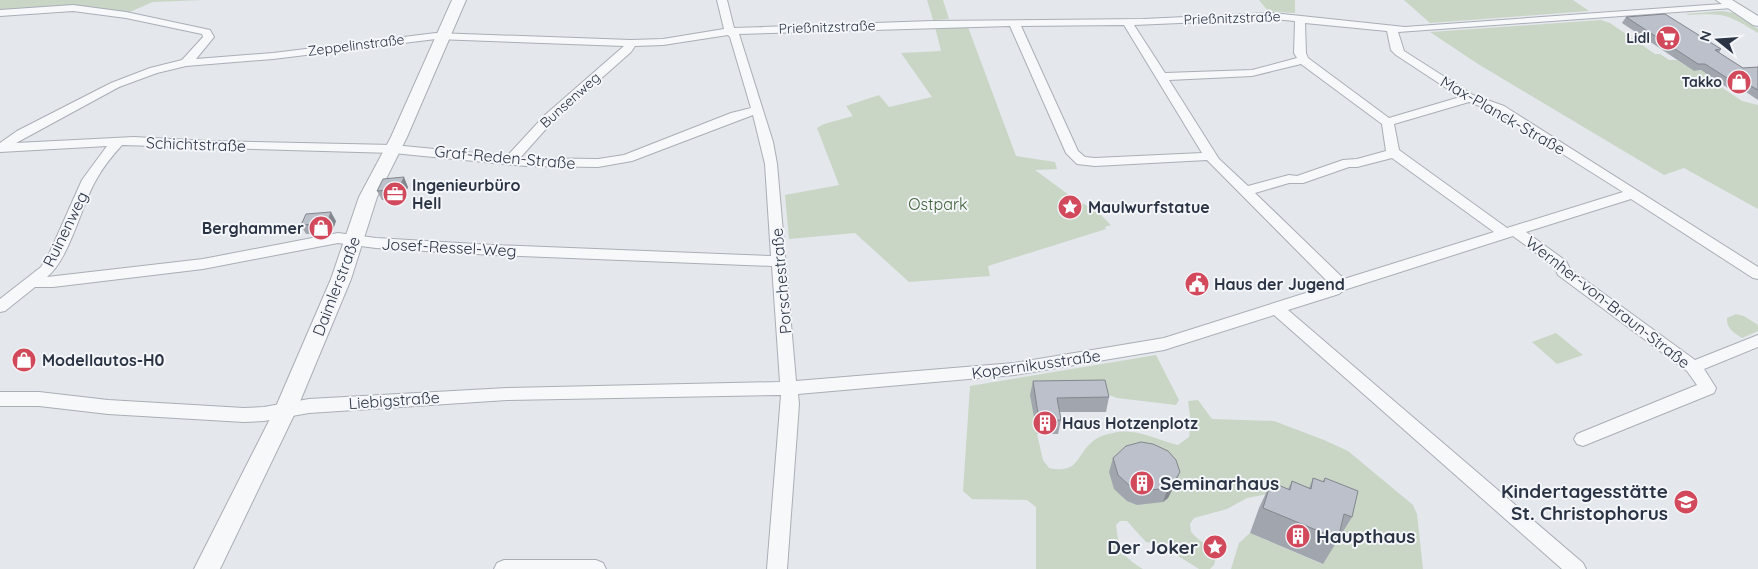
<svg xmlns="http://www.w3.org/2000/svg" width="1758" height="569" font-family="Quicksand,sans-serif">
<rect width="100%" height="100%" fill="#e4e7ec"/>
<g fill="#c9d6c5">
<path d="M0,0h204l-51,2 -26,11 -21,-3 -106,2z"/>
<path d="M927,0h16l6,19 -16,1z"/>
<path d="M1259,0h36v13l-27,-2z"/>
<path d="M1404,0h169l16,11 -159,12z"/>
<path d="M1722,11l12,2 24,16v4c-31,-19 -34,-20 -70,-18l-2,-1z"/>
<path d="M1601,20l9,3 45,31h5l9,6h8l17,11 43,-4 4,2 17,1 -55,5 39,26 16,4v104l-74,-41 -20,7 -186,-111 -48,-32z"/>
<path d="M935,27h33l48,129 39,6 2,7 -22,1 34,25 30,18 12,12 -6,2 1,2 -118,37 2,10 -81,6 -54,-49 -66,6 -4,-44 54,-10 -22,-57 7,-4 29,-8 -7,-10 33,-11 10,12 43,-10 -31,-44 40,-2z"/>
<path d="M1736,314l8,2 14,9v6l-16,7c-8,-5 -16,-10 -15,-20z"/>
<path d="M1556,333l27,22 -26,9 -25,-22z"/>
<path d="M1156,355l23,45 -3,5 -59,-7 -15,-6 -17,-11 -48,53 6,26 6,8c30,6 26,-11 43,-26 5,-5 14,-8 21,-9 22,-6 44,7 65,12l11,-8 2,-14 -3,-22 10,-1 14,19 62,2 50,19 24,11 65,54 4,9 6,55h-192l8,-26 11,-10 72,31 -54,-70 -21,4 -20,11 -33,9 -4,6 1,8 6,6 20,16 -3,11 -4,4h-11l-40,-25 -13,-2 -19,-21h-7l-4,4c3,24 5,31 27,44h-107v-62l-9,-7 -55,-1 -9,-8 7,-105z"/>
</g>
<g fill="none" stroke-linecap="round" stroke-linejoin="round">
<defs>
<g id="minor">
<path d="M717,0h10l7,28 198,-7 211,-2 130,-6 132,14 331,-24 1,2 -1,2 -4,1 -334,24 6,19 69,44 31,11 254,161v12l-5,-1 -122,-79 -105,33 40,29 4,8 125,91 63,-25v12l-54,22 12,19 -2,5 -131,53 -6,-2 -3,-5 3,-5 120,-49 -10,-14 -129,-96 -4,-9 -41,-30 -169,54 -5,4 -51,16 295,253 3,6h-24l-288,-254 -110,35 -150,25 -216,19 1,10 -12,165h-20l14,-174 -274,5 -198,13 -45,8 -20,1 -136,-8 -69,-8h-39v-14h39l69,8 136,8 20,-1 45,-8 198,-11 273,-6 -8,-116 -279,-11 -117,-7 -38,-5 -135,26 -150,18h-18l-30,24 -5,1v-13l41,-32 8,-13 33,-74 25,-34 -107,6v-9l17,-12 94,-48 39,-15 32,-8 21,-23 -1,-3 -76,-16 -53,-7 -73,5v-6l73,-5 53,7 84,18 4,7 -18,22 77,-6 163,-20 195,7 32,-1 61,-10zM1273,19l22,2 -1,32 3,5 -45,12 -87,3 -31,-48zM1305,23l82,8 4,19 5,5 64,42 -71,21 -81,-60 -2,-5zM1124,25l78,128 -107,5 -10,-1 -7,-6 -57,-125zM1010,26l56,127 11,11 18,2 112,-6 124,125 -167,53 -150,25 -218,18 -19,-217 -4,-22 -34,-108zM728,35l2,2 21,71 -20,5 -107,42 -26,4 -78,-1 33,-37 78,-69 4,-6 28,-1zM436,39l188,7 -79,69 -38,41 -114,-11 -185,-4 -74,-4 -118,6 103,-56 38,-14 29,-7 87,-7zM1301,64l81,60 4,27 -29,8 -14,1 -46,16 -8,-1 -41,11 -29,-27 -50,-79 83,-4zM1469,102l27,10 127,80 -116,36 -108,-78 -5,-26zM753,115l12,49 6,92 -278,-11 -117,-7 -38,-5 -135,26 -156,18c23,-19 34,-71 49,-97 7,-13 16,-24 26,-35l271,8 133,13 72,1 34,-6zM1392,158l102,74 -150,47 -89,-86 34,-10h14l46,-16h8z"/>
<path d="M504,560h92l7,3 3,6h-112l3,-6z"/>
</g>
<g id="tertiary">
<path d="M452,0h14l-59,137 -30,60 -26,82 -55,132 -76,158h-26l80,-158 57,-132 28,-82 32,-60z"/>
<path d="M1716,0h16l26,16v10l-5,-1z"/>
</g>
</defs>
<use href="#minor" stroke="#a9aeb7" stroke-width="2"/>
<use href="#tertiary" stroke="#a9aeb7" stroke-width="2"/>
<use href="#minor" fill="#f7f8fa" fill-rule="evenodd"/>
<use href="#tertiary" fill="#f7f8fa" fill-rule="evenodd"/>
</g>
<g fill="#a1a5ae">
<path d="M1626,17l95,32 -2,4 24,15 15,-1v33l-12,-8 -15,-2 -30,-20 -7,1 -72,-48z"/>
<path d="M408,187l-5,12 -21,1 -5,-9z"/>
<path d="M336,221l-4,11 -26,2 -5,-9z"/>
<path d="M1033,381l76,16 -3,15h-46l1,8 -3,14h-21l-7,-39z"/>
<path d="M1113,458l61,28 -6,12 -5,4 -26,3 -10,-4 -13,-12 -5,-17z"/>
<path d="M1313,478l9,4 3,-4 27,39 -29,47 -73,-31 9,-25 12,-26 17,7 4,-8 17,7z"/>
</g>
<g fill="#83868d">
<path d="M404,177l4,10 -5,12 -4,-10z"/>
<path d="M331,212l5,9 -4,11 -5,-9z"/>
<path d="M1180,472l-6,14 -6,12 -5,4 5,-14z"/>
</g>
<g fill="#bbc0ca" stroke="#83868d">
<path d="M1665,14l56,35 -6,1 28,18 15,-1v23l-7,-4 -16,-3 -30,-19h-7l-72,-47z"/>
<path d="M404,177l-5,12 -22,2 6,-12z"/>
<path d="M331,212l-4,11 -26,2 5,-11z"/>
<path d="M1105,380l4,17 -52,1 4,22h-22l-6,-39z"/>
<path d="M1141,442l12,2 15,7 8,9 4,12 -7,12 -5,4 -26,3 -11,-4 -13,-12 -5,-17 13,-12z"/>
<path d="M1313,478l11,4 1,-4 33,13 -6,26 -8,-3 -6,25 -75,-31 8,-26 19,8 2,-9 19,8z"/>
</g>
<defs>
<symbol id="supermarket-disc" viewBox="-11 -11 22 22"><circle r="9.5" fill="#d1495b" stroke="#f4f6f9"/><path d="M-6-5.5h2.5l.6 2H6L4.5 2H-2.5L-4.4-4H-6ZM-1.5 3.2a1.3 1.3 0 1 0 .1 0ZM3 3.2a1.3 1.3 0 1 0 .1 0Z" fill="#fff"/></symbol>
<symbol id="shop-disc" viewBox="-11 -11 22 22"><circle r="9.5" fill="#d1495b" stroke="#f4f6f9"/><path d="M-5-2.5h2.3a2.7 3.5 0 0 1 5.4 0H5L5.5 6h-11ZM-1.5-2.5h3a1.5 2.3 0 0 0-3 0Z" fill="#fff"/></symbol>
<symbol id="office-disc" viewBox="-11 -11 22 22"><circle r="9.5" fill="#d1495b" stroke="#f4f6f9"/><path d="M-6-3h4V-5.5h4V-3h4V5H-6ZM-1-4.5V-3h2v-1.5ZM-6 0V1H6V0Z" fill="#fff"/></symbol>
<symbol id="sight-disc" viewBox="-11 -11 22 22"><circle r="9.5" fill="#d1495b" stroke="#f4f6f9"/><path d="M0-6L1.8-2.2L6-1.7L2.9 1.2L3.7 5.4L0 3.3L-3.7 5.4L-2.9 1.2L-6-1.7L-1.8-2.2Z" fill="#fff"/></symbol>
<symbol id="civic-disc" viewBox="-11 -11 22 22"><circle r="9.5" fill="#d1495b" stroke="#f4f6f9"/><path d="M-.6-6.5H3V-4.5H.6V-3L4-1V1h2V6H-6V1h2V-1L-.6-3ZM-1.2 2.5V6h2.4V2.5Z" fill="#fff"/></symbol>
<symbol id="building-disc" viewBox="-11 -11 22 22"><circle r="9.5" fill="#d1495b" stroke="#f4f6f9"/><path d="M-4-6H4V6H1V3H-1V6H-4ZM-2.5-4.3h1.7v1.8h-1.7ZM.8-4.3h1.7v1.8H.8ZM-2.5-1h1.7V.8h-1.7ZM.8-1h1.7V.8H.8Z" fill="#fff"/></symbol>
<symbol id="school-disc" viewBox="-11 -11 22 22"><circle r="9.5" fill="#d1495b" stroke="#f4f6f9"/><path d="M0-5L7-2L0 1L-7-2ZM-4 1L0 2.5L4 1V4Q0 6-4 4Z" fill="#fff"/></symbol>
</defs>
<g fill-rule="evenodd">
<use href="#supermarket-disc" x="1654" y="24" width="28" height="28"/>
<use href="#shop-disc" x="1725" y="68" width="28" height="28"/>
<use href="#office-disc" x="381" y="180" width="28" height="28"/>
<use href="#sight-disc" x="1056" y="193" width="28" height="28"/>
<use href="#shop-disc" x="307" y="214" width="28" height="28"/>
<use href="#civic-disc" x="1183" y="270" width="28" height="28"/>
<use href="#shop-disc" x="10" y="346" width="28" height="28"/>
<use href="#building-disc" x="1031" y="409" width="28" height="28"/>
<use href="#building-disc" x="1128" y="469" width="28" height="28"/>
<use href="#school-disc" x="1672" y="488" width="28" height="28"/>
<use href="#building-disc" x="1284" y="522" width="28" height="28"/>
<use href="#sight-disc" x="1201" y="533" width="28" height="28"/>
</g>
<g text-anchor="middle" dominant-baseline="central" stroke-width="4" stroke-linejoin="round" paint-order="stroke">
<g font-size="14" fill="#2b3445" stroke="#f4f6f9">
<text transform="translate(1232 18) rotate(-2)">Prießnitzstraße</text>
<text transform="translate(827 27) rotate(-2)">Prießnitzstraße</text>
<text transform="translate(356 45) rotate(-7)">Zeppelinstraße</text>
<text transform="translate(570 100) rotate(-42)">Bunsenweg</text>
</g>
<g font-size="14" font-weight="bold" fill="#2b3445" stroke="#f4f6f9" text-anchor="end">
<text x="1650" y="38">Lidl</text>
<text x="1722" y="82">Takko</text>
</g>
<g font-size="16" fill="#2b3445" stroke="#f4f6f9">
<text transform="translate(1503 115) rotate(30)">Max-Planck-Straße</text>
<text transform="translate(196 144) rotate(2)">Schichtstraße</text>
<text transform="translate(505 157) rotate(5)">Graf-Reden-Straße</text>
<text transform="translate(65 229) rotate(-64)">Ruinenweg</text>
<text transform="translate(449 247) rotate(3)">Josef-Ressel-Weg</text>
<text transform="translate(781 281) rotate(-95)">Porschestraße</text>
<text transform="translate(336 286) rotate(-69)">Daimlerstraße</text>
<text transform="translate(1608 302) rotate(38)">Wernher-von-Braun-Straße</text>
<text transform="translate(1036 364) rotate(-8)">Kopernikusstraße</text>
<text transform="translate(394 400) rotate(-4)">Liebigstraße</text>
</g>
<g font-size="16" font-weight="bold" fill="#2b3445" stroke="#f4f6f9" text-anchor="start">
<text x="412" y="185">Ingenieurbüro<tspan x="412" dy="18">Hell</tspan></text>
<text x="1088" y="207">Maulwurfstatue</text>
<text x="304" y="228" text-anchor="end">Berghammer</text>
<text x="1214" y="284">Haus der Jugend</text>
<text x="42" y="360">Modellautos-H0</text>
<text x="1062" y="423">Haus Hotzenplotz</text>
</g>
<g font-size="16" fill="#3f6138" stroke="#f4f6f9">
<text x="938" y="204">Ostpark</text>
</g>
<g font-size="19" font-weight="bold" fill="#2b3445" stroke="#f4f6f9" text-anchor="start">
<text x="1160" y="483">Seminarhaus</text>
<text x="1668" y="491" text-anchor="end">Kindertagesstätte<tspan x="1668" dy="22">St. Christophorus</tspan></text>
<text x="1316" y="536">Haupthaus</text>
<text x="1198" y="547" text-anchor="end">Der Joker</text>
</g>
</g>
<g transform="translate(1718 40) rotate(287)" stroke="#f4f6f9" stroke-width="4" paint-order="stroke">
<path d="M0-4L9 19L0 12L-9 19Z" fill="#2b3445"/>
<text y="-8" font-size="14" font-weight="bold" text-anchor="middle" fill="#2b3445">N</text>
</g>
</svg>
